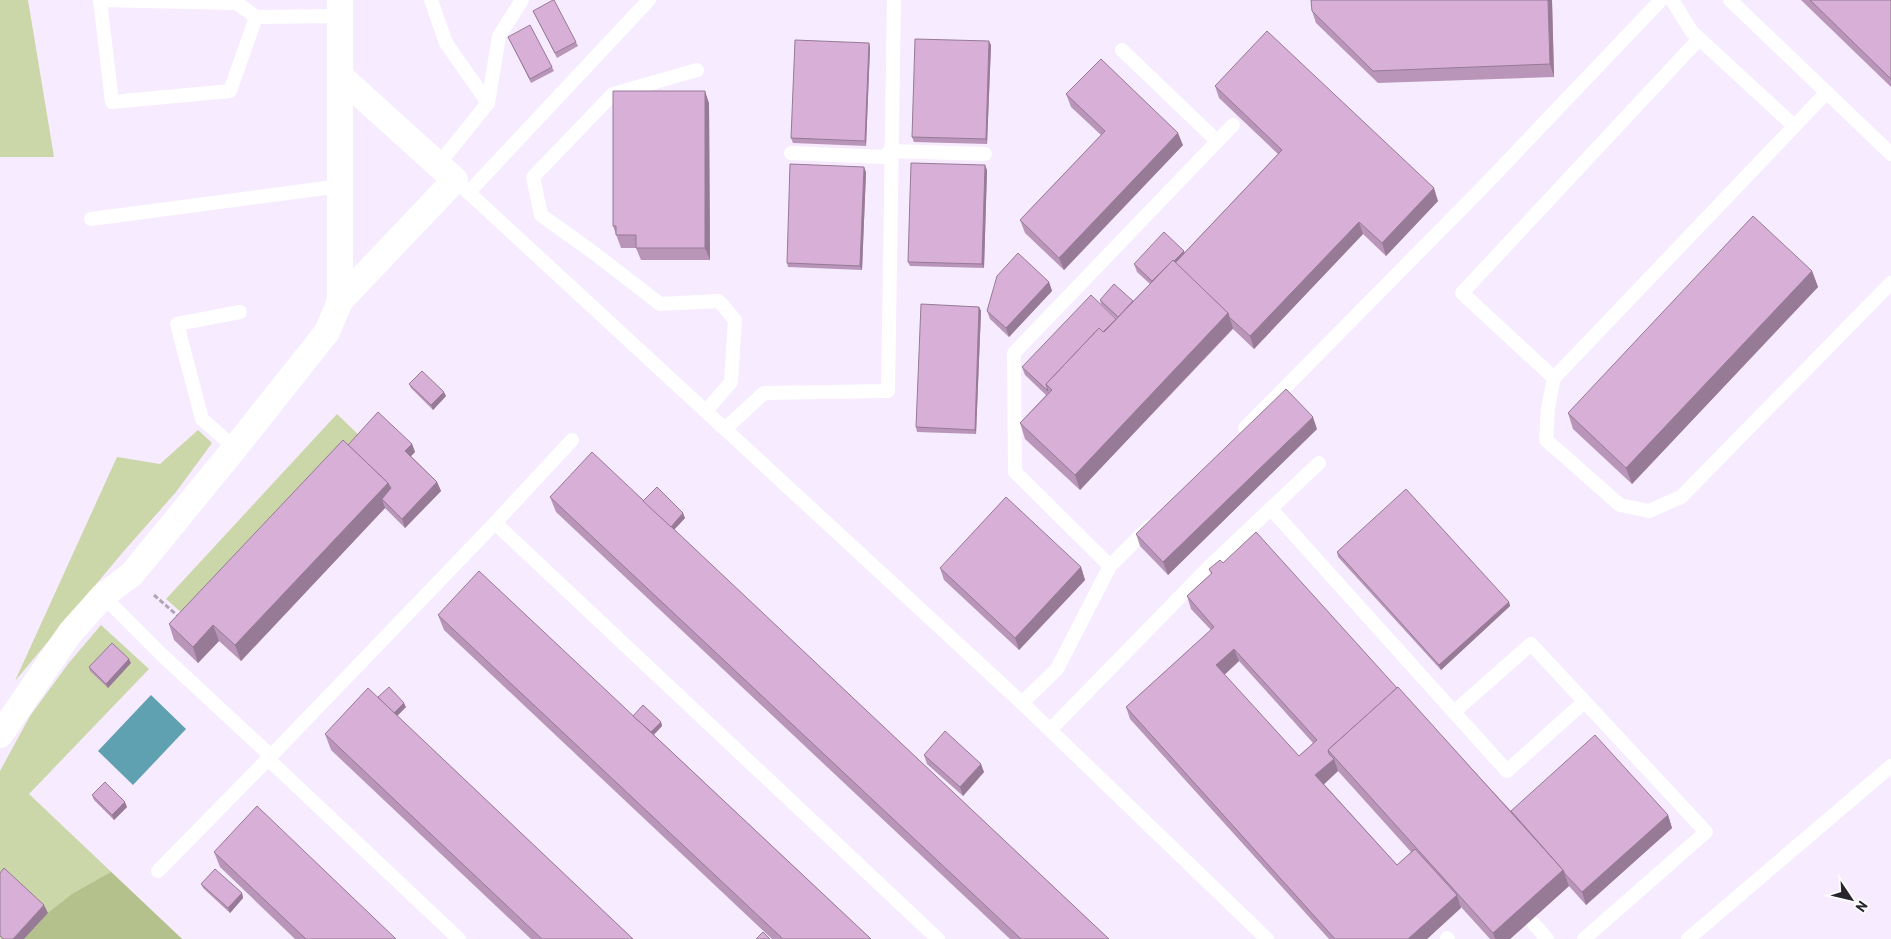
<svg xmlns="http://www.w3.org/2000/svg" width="1891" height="939" font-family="Barlow,sans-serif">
<rect width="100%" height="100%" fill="#f7ebff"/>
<g fill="#cbd7a8">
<path d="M0,0h28l26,157h-54z"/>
<path d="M337,414l26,25 -171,183 -26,-23z"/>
<path d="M198,430l14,13 -36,49 -53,60 -108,129 102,-224 43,7z"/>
<path d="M101,625l48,44 -120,125 153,145h-182v-168l30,-55 38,-52z"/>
</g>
<path fill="#b4c18d" d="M111,872l71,67h-158l24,-26 24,-19z"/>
<path fill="#5fa0b1" d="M151,695l35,34 -53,56 -35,-34z"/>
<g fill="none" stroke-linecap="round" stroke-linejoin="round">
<path stroke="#aea4b4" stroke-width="3" stroke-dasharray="5 2.5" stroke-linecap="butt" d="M154,595l25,22"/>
<g stroke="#fff" stroke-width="14">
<path d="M431,0l15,43 42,60"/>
<path d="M1672,0l20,32 102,94"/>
<path d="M1730,0l161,154"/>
<path d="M256,17l-26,74 -118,11 -12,-102 137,3 19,14 84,-1"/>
<path d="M1122,50l95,91"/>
<path d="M697,70l-84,24 -80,83 8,38 53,38 66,51 59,-3 16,19 -4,62 -25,29"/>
<path d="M1827,92l-273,286 -6,30 -2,32 74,65 29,6 32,-14 210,-214"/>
<path d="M791,153l92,4 8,-6 94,3"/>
<path d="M438,165l50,-62 11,-67 23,-36"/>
<path d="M455,180l567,523 245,236"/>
<path d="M468,193l181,-193"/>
<path d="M91,219l250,-33"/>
<path d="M1554,378l-92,-85 237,-254"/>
<path d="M1245,428l237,-240 179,-188"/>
<path d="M725,429l39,-36 124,-2 6,-391"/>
<path d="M235,448l-33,-29 -25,-95 63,-12"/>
<path d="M1271,509l236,262 77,-69"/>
<path d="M495,523l77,-83"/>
<path d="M1110,566l-95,-94 -1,-119 219,-228"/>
<path d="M103,596l59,59 109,101"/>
<path d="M1022,703l35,-34 53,-103 40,-40"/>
<path d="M1454,712l77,-68 175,188 -122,107"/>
<path d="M1050,730l161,-165 108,-102"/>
<path d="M158,871l110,-112"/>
<path d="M1534,924l13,15"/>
<path d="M1447,938l1,1"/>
<path d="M459,939l-191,-180 227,-236 443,416"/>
<path d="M1688,939l203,-173"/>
</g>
<g stroke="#fff" stroke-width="26">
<path d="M340,0v301"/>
<path d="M0,735l70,-102 33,-37 29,-22 103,-126 92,-116 13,-31 115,-121 -114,-103"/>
</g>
</g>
<g fill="#b996b9" fill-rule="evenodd">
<path d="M1311,0h241l2,77 -176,6 -62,-60 -4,-12z"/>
<path d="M1801,0h90v87z"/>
<path d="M533,11l43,31 2,4 -21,12z"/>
<path d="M508,37l44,30 2,4 -23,12z"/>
<path d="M869,43l1,5 -4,98 -73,-3 -2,-5z"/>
<path d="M991,45l-4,99 -73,-2 -2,-5z"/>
<path d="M1215,86l223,115 -52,55 -23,-22 -109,115 -21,-20 -153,161 -55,-51 -5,-16 26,-28 -21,-20 -3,-8 95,-48 -16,-15 -1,-4 33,1 17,-17 -13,-12 -3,-8 50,-13v2l94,-99 -59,-56z"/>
<path d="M1066,94l117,51 -119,125 -39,-37 -5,-13 81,-85 -30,-28z"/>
<path d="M709,103l1,157h-69l-5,-12h-15l-8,-22z"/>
<path d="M987,170l-3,98 -74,-2 -2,-4z"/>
<path d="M866,172l-4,98 -74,-3 -1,-4z"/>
<path d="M1812,271l6,16 -186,197 -59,-55 -5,-16z"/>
<path d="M1049,282l3,9 -43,46 -19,-18 -3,-8z"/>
<path d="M979,307l2,4 -5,123 -59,-2 -1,-5z"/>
<path d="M409,384l37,12 -13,14 -22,-22z"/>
<path d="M1317,429l-149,146 -28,-29 -4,-12z"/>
<path d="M412,444l3,8 -4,4 26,26 4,9 -36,37 -20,-20 -144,153 -22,-20 -21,22 -24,-23 -5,-16 179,-179z"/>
<path d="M550,497l93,4 42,17 -11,12 435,409h-99l-454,-427z"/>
<path d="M1337,552l172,50 1,4 -69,64 -103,-113z"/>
<path d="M1223,563l174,125 114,123 157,4 4,13 -86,77 -17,-19 -59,53h-20l-29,-32 -34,32h-98l-199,-220 -4,-12 85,-77 -20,-21 -4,-13 24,-22 -2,-5zM1239,661l74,82 -14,13 -75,-81zM1338,771l73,81 -14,13 -73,-81z"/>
<path d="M1081,567l4,13 -66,70 -75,-70 -4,-12z"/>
<path d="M438,615l195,101 28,6 1,4 -8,9 217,204h-99l-328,-309z"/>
<path d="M131,663l-23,25 -18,-17 -1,-4z"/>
<path d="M379,698l27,9 -9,9 236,223h-102l-200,-189 -6,-16z"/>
<path d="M924,755l60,17 -21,24 -36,-32z"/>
<path d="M92,795l35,12 -13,13 -20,-20z"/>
<path d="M214,852l182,87h-101l-75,-72z"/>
<path d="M201,884l41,9 1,5 -13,15 -27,-25z"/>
</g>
<g fill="#967a96">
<path d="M1548,0h4l2,77 -4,-13z"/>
<path d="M989,41l2,4 -4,99 -1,-5z"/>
<path d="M869,43l1,5 -4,98 -1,-5z"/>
<path d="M705,91l4,12 1,157 -5,-12z"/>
<path d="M1178,133l5,12 -119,125 -5,-12z"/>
<path d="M985,165l2,5 -3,98 -2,-4z"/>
<path d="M864,167l2,5 -4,98 -2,-4z"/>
<path d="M1434,188l4,13 -52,55 -4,-13z"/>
<path d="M1359,222l4,12 -109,115 -4,-13z"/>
<path d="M1184,251l3,8 -33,24z"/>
<path d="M1812,271l6,16 -186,197 -6,-16z"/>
<path d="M1049,282l3,9 -43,46 -3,-9z"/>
<path d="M979,307l2,4 -5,123 -1,-4z"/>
<path d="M1228,313l5,15 -153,162 -5,-15z"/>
<path d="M444,392l2,4 -13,14 -2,-5z"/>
<path d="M1313,417l4,12 -149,146 -5,-13z"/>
<path d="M412,444l3,8 -7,7 -3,-8z"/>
<path d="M437,482l4,9 -36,37 -3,-9z"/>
<path d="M388,483l6,16h-12l3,9 -144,153 -6,-16z"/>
<path d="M683,513l2,5 -16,17 -2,-4z"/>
<path d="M1081,567l4,13 -66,70 -4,-12z"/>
<path d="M1509,602l1,4 -69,64 -2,-5z"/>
<path d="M213,625l6,16 -21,22 -5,-16z"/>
<path d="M1234,649l5,12 -18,17 -5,-13z"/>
<path d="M129,659l2,4 -23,25 -2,-4z"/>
<path d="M404,703l2,4 -10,10 -2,-4z"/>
<path d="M661,722l1,4 -14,14 -1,-4z"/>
<path d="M1334,759l4,12 -18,17 -5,-13z"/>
<path d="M981,764l3,8 -21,24 -3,-9z"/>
<path d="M125,802l2,5 -13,13 -2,-5z"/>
<path d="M1668,815l4,13 -86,77 -4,-13z"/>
<path d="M1563,870l6,16 -59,53h-15l-2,-6z"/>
<path d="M242,893l1,5 -13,15 -2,-5z"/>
<path d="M1457,895l4,13 -34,31h-19z"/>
<path d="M44,905l4,8 -24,26h-11z"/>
</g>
<g fill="#d7afd7" stroke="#967a96" fill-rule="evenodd">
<path d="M553,0h1l22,42 -21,11 -22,-42z"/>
<path d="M1311,0h237l2,64 -177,7 -61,-60z"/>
<path d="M1810,0h81v79z"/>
<path d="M530,25l22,42 -22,12 -22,-42z"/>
<path d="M1267,31l167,157 -52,55 -23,-21 -109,114 -21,-19 -1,-4 -53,-50 107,-113 -67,-64z"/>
<path d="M915,39l74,2 -3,98 -74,-2z"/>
<path d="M795,40l74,3 -4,98 -74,-3z"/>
<path d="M1101,59l77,74 -119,125 -39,-38 85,-89 -39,-37z"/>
<path d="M613,91h92v157h-69v-13h-20v-9h-3z"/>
<path d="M911,163l74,2 -3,99 -74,-2z"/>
<path d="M790,164l74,3 -4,99 -73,-3z"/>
<path d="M1753,216l59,55 -186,197 -58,-55z"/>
<path d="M1164,232l20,19 -10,10 -1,-1 -21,21 -18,-17z"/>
<path d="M1018,253l31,29 -43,46 -19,-17 10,-35z"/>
<path d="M1173,260l55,53 -153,162 -55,-52 32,-33 -6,-6 53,-56 5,4z"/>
<path d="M1114,284l19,17 -15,16 -18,-17z"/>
<path d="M1091,295l25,24 -13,13 -4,-4 -53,56 2,7 -26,-24z"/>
<path d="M921,304l58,3 -4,123 -59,-3z"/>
<path d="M422,371l22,21 -13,13 -22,-21z"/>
<path d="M1286,389l27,28 -150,145 -27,-28z"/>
<path d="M378,412l34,32 -7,7 32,31 -35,37 -20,-20 9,-11 -3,-5 -40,-38z"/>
<path d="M343,440l45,43 -153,162 -22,-20 -20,22 -24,-23z"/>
<path d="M592,452l517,487h-88l-471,-442z"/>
<path d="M657,487l26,26 -12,14 -28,-26z"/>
<path d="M1406,489l103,113 -70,63 -102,-113z"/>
<path d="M1006,497l75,70 -66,71 -75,-70z"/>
<path d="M1256,532l141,156 -69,62 1,4 5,5 -19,16 82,90 18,-16 42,46 -49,44h-73l-209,-232 88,-80 -27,-31 25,-23 -3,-4 11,-9 3,3zM1234,649l83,91 -18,16 -83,-91z"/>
<path d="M479,571l392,368h-88l-345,-324z"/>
<path d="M112,643l17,16 -23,25 -17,-17z"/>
<path d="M389,687l15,16 -10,10 -16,-16z"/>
<path d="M1398,687l165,183 -70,63 -165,-183z"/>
<path d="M368,688l265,251h-91l-217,-205z"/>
<path d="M643,705l18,17 -10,10 -18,-16z"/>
<path d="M945,731l36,33 -21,23 -36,-32z"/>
<path d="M1595,735l73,80 -86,77 -17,-18 -2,-4 -52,-59z"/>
<path d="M105,782l20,20 -13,13 -20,-20z"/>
<path d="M257,806l139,133h-90l-92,-87z"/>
<path d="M4,868l40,37 -31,34h-9l-4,-3v-63z"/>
<path d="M215,869l27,24 -14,15 -27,-24z"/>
<path d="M763,932l7,7h-14z"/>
</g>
<g transform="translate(1851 899) rotate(125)" stroke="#fdfdfd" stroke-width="4" paint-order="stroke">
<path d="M0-4L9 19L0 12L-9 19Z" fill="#29242d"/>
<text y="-8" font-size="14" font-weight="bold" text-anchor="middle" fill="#29242d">N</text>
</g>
</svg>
